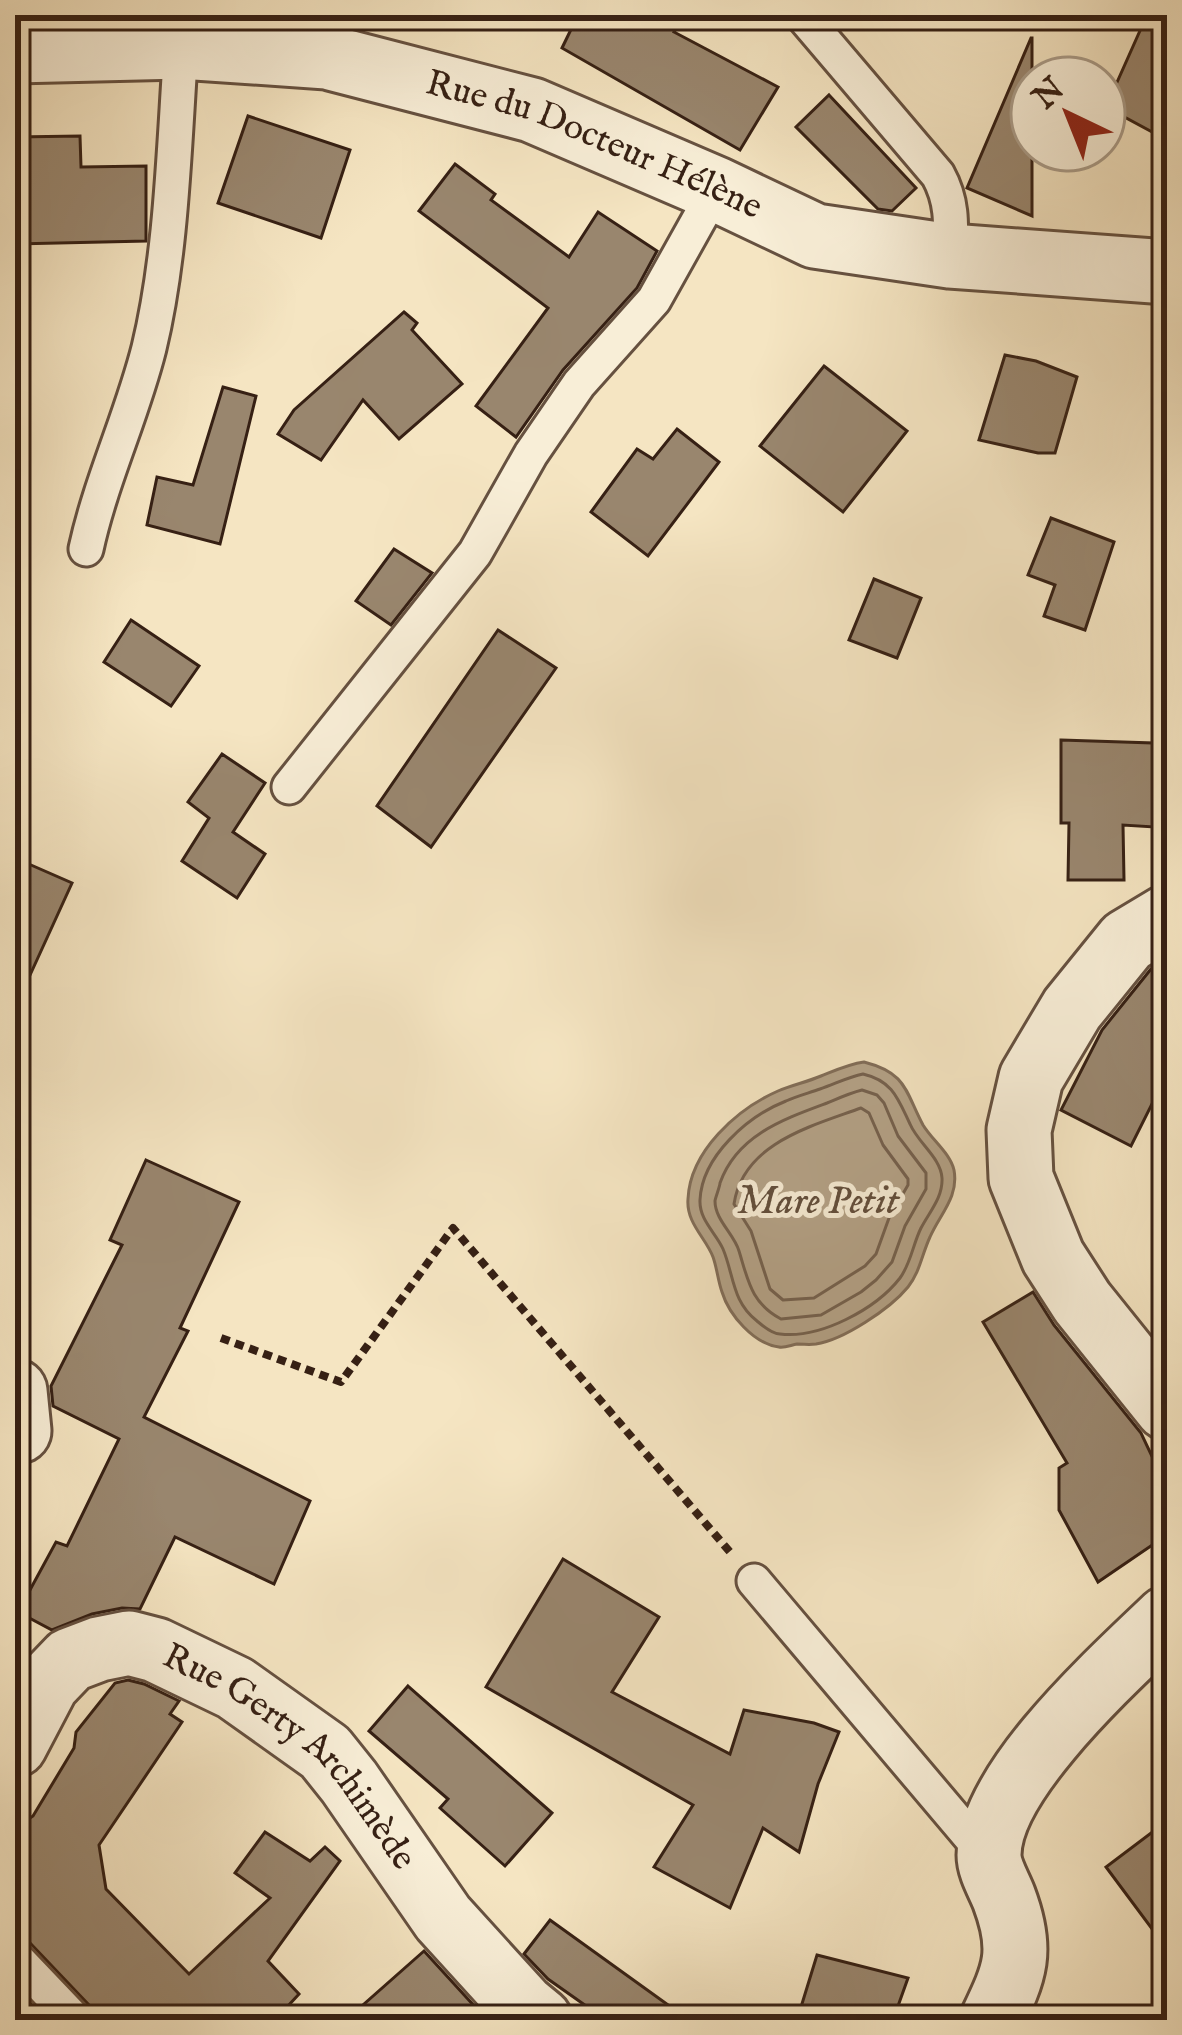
<svg xmlns="http://www.w3.org/2000/svg" width="1182" height="2035" font-family="'IM FELL English',serif">
<rect width="100%" height="100%" fill="#f5e5c2"/>
<filter id="stains"><feTurbulence type="fractalNoise" baseFrequency=".00167" numOctaves="4"/><feColorMatrix values="0 0 0 0 .2 0 0 0 0 .09 0 0 0 0 .02 0 0 0 .5 -.17"/></filter>
<radialGradient id="worn" r=".72"><stop offset=".6" stop-color="#630" stop-opacity="0"/><stop offset="1" stop-color="#630" stop-opacity=".3"/></radialGradient>
<path fill="#b4a287" stroke="#826e59" stroke-width="3" d="M864,1062c43,11 41,29 59,63 9,15 27,28 31,45 5,27 -14,44 -24,67 -8,17 -10,35 -22,50 -18,22 -65,53 -92,57 -8,1 -11,0 -19,0 -6,1 -12,4 -18,3 -25,-3 -50,-32 -57,-55 -4,-11 -5,-24 -9,-35 -7,-19 -27,-34 -25,-58 2,-48 49,-90 90,-108 14,-6 29,-9 43,-15 15,-6 28,-12 43,-14z"/>
<g fill="none" stroke-linecap="round" stroke-linejoin="round">
<g stroke="#75614e" stroke-width="3">
<path d="M863,1074c30,7 35,25 47,50 8,19 31,34 32,54 1,19 -12,33 -21,50 -8,16 -10,35 -21,50 -24,31 -80,61 -120,56 -8,0 -17,-8 -23,-13 -25,-19 -23,-46 -34,-72 -7,-16 -24,-29 -23,-49 2,-44 48,-84 86,-99 11,-5 23,-8 34,-12 15,-5 28,-12 43,-15z"/>
<path d="M862,1090l15,5 7,8 14,33 28,37v16l-21,37 -13,36 -16,18 -15,12 -40,23 -40,4c-30,-16 -33,-39 -42,-68 -5,-17 -24,-31 -24,-50 0,-2 5,-15 5,-18 17,-48 64,-64 107,-80 12,-5 23,-10 35,-13z"/>
<path d="M861,1108l8,5 14,32 25,34v6l-19,33 -13,36 -11,12 -51,32 -31,2 -13,-11 -19,-58 -17,-27c9,-61 78,-78 127,-96z"/>
</g>
</g>
<g fill="#99866e" stroke="#362014" stroke-width="3">
<path d="M578,15h106l-10,17 104,55 -38,63 -178,-102z"/>
<path d="M1147,15h20v125l-61,-33z"/>
<path d="M1031,38h1v178l-65,-28z"/>
<path d="M829,95l87,93 -24,23 -14,-2 -82,-82z"/>
<path d="M248,116l102,34 -29,88 -103,-35z"/>
<path d="M80,136l1,31 65,-1v75l-131,3v-107z"/>
<path d="M455,164l40,30 -4,6 78,57 29,-45 59,39 -20,37 -74,82 -47,67 -40,-31 72,-98 -129,-97z"/>
<path d="M404,312l13,11 -5,7 50,54 -63,55 -36,-39 -42,60 -43,-26 16,-24z"/>
<path d="M1005,355l31,6 41,16 -22,76h-17l-59,-13z"/>
<path d="M824,366l83,65 -64,81 -83,-66z"/>
<path d="M223,387l33,9 -36,148 -73,-19 10,-48 36,8z"/>
<path d="M677,429l42,33 -71,94 -57,-44 46,-63 16,10z"/>
<path d="M1051,518l63,24 -29,88 -41,-14 11,-31 -27,-10z"/>
<path d="M394,549l38,24 -41,52 -35,-24z"/>
<path d="M874,579l47,19 -24,60 -48,-18z"/>
<path d="M131,620l68,46 -28,40 -67,-44z"/>
<path d="M498,630l58,38 -125,179 -54,-41z"/>
<path d="M1061,740l92,3 1,84 -31,-2 1,55h-56l1,-57h-8z"/>
<path d="M222,754l43,29 -32,49 32,22 -28,44 -55,-37 27,-43 -21,-16z"/>
<path d="M15,858l57,25 -57,125z"/>
<path d="M1167,959v115l-36,72 -70,-36 41,-80 49,-61z"/>
<path d="M146,1160l93,42 -59,126 8,3 -44,86 166,84 -36,83 -99,-47 -35,72 -18,-1 -30,6 -40,16 -34,-18 38,-70 11,4 52,-107 -66,-33 -2,-20 71,-141 -12,-5z"/>
<path d="M1033,1292l21,33 87,108 26,55v47l-69,47 -39,-72v-42l8,-5 -84,-141z"/>
<path d="M563,1559l96,58 -47,75 118,62 14,-44 70,13 25,9 -21,52 -19,68 -36,-24 -33,80 -76,-41 39,-62 -207,-118z"/>
<path d="M128,1680l16,4 35,17 -9,13 12,8 -83,123 7,44 83,85 81,-76 -35,-25 30,-41 45,29 15,-14 15,14 -72,100 31,33 -24,26h-180l-5,-14 -60,-63 -15,-6v-109l18,-12 41,-68 2,-16 39,-49z"/>
<path d="M408,1686l144,127 -47,53 -65,-58 8,-9 -79,-68z"/>
<path d="M1167,1821v128l-61,-82z"/>
<path d="M550,1920l139,100h-83l-58,-41 -24,-25z"/>
<path d="M424,1951l53,58 -12,11h-119z"/>
<path d="M817,1955l91,23 -15,42h-96z"/>
<path d="M15,1987l31,33h-31z"/>
</g>
<g fill="none" stroke-linecap="round" stroke-linejoin="round">
<defs>
<g id="lane">
<path d="M802,15l136,160c15,27 13,51 12,81"/>
<path d="M86,549c15,-69 46,-133 63,-201 23,-95 25,-203 32,-301"/>
<path d="M289,787l186,-234 56,-99 48,-70 75,-84 62,-111"/>
<path d="M754,1581l235,278"/>
<path d="M15,1957l60,63"/>
</g>
<g id="street">
<path id="s1" d="M15,51l166,-4 146,10 205,53 184,79 99,47 135,20 217,16"/>
<path d="M1167,917l-40,24 -55,68 -41,69 -12,52 2,48 32,79 29,45 85,106"/>
<path d="M15,1391l4,40"/>
<path id="s2" d="M15,1745l32,-61 23,-24 29,-11 30,-6 27,7 79,38 90,64 24,30 94,136 80,88 17,14"/>
<path d="M992,2020c23,-48 32,-69 12,-122 -5,-13 -15,-29 -15,-43 1,-75 125,-186 178,-237"/>
</g>
</defs>
<use href="#lane" stroke="#665140" stroke-width="39"/>
<use href="#street" stroke="#665140" stroke-width="69"/>
<path stroke="#362014" stroke-width="8" stroke-dasharray="9 6" stroke-linecap="butt" d="M221,1338l120,44 112,-154 277,324"/>
<use href="#lane" stroke="#f8eed7" stroke-width="33"/>
<use href="#street" stroke="#f8eed7" stroke-width="63"/>
</g>
<g text-anchor="middle" dominant-baseline="central" stroke-width="10" stroke-linejoin="round" paint-order="stroke">
<g font-size="36" fill="#362014" stroke="#f8eed7">
<text stroke="none"><textPath href="#s1" startOffset="594">Rue du Docteur Hélène</textPath></text>
<text stroke="none"><textPath href="#s2" startOffset="366">Rue Gerty Archimède</textPath></text>
</g>
<g font-size="39" font-style="italic" fill="#624e3c" stroke="#f8eed7">
<text x="818" y="1202">Mare Petit</text>
</g>
</g>
<rect width="1182" height="2035" fill="none" stroke="#f5e5c2" stroke-width="60"/>
<rect x="18" y="18" width="1146" height="1999" fill="none" stroke="#362014" stroke-width="6"/>
<rect x="30" y="30" width="1122" height="1975" fill="none" stroke="#362014" stroke-width="3"/>
<g transform="translate(1068 114) rotate(317)"><circle r="57" fill="#f8eed7" stroke="#aa9c89" stroke-width="3"/>
<path d="M0-9L21 45L0 30L-21 45Z" fill="#8f2418"/>
<text y="-18" font-size="33" font-weight="bold" text-anchor="middle" fill="#362014">N</text>
</g>
<rect width="100%" height="100%" filter="url(#stains)"/>
<rect width="100%" height="100%" fill="url(#worn)"/>
</svg>
